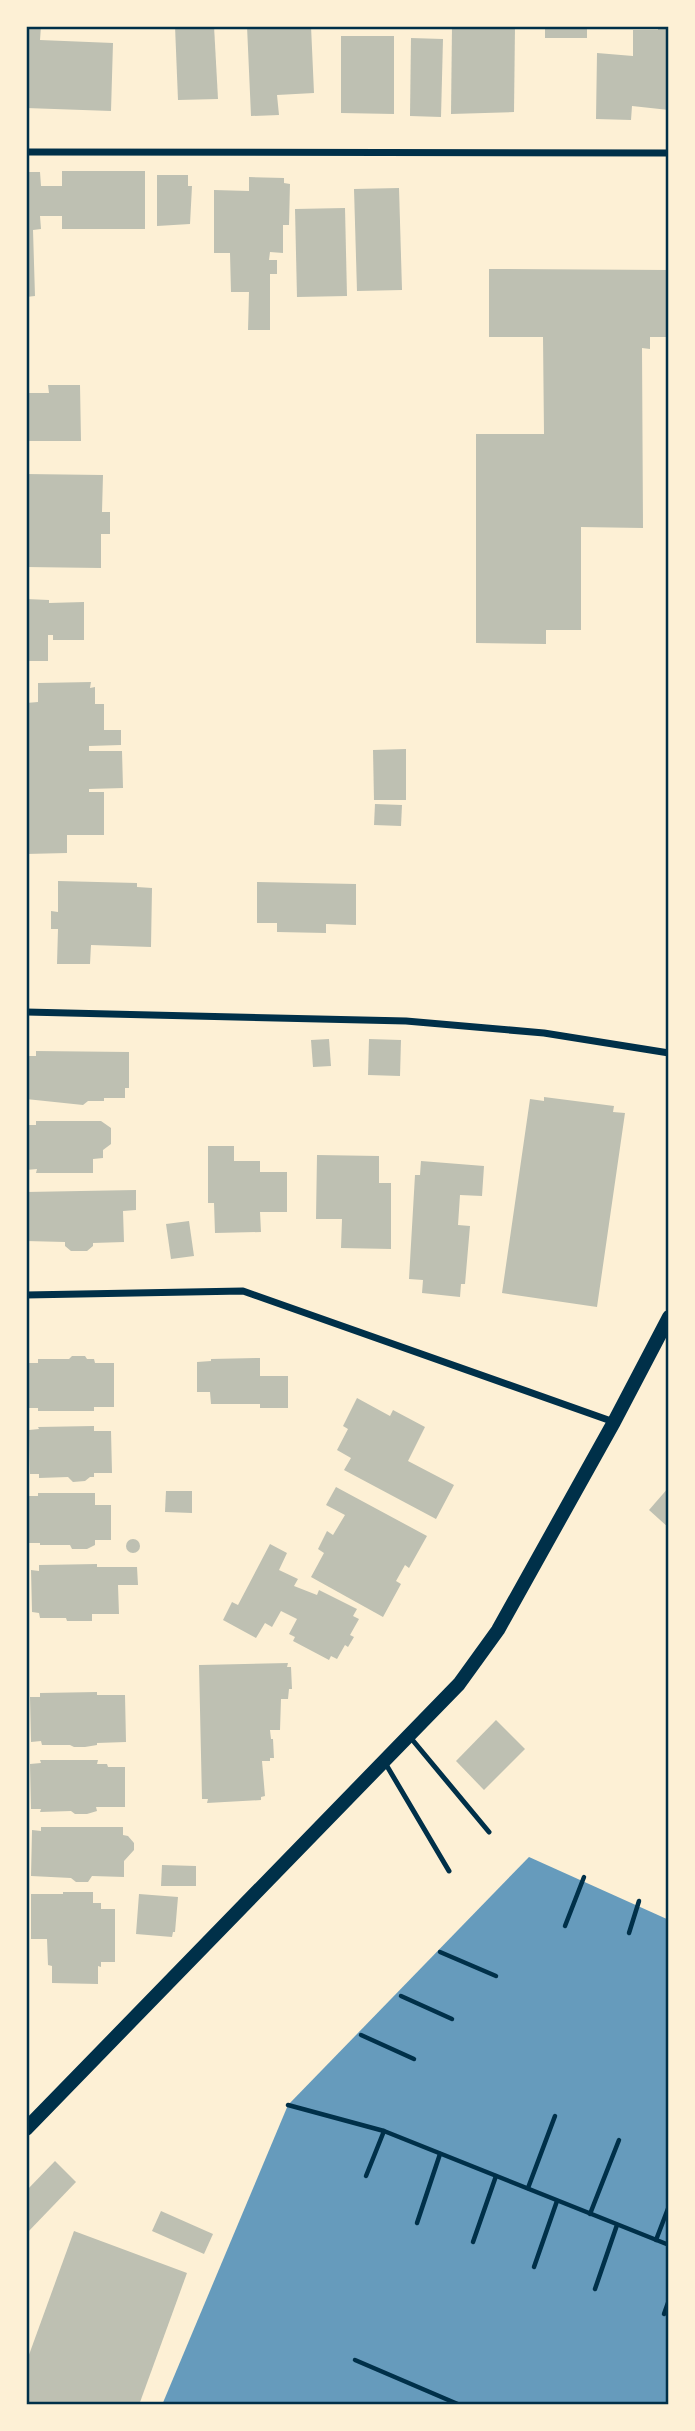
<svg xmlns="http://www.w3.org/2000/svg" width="695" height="2431" font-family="Quicksand,sans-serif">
<rect width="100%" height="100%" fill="#fdf0d5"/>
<path fill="#669bbc" d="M529,1857l140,63v485h-507l126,-300z"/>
<g fill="#bec0b2">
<path d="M26,26h15l-1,14 73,3 -2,68 -85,-3z"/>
<path d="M175,26h39l4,73 -40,1z"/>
<path d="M247,26h64l3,67 -37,2 2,20 -28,1z"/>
<path d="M452,26h63l-1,86 -63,2z"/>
<rect x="545" y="26" width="42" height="12"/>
<path d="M658,26h11v84l-37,-4 -1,14 -35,-1 1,-66 36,3v-26h25z"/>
<path d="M341,36h53v78l-53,-1z"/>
<path d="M411,38l32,1 -2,78 -31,-1z"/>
<path d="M62,171h83v58h-83v-13h-22l1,13 -8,1 2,66 -9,1v-125h14l1,14h21z"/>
<path d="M157,175h31v11h4l-2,38 -33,2z"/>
<path d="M249,177l35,1v5l6,1 -1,41h-6v28l-13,-1 -1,8h8v14h-7v56h-22l1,-38h-18l-1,-39h-16v-63l35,1z"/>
<path d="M399,188l3,102 -45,1 -3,-102z"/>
<path d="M345,208l2,88 -50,1 -2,-88z"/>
<path d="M489,269l180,1v67h-19v12l-8,-1 1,180 -62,-1v103h-35v14l-70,-1v-209h68l-1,-97h-54z"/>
<path d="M48,385h32l1,56h-55v-48h23z"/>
<path d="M26,474l77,1 -1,37h8v22h-9v34l-75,-1z"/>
<path d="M26,599l23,1v3l35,-1v38h-31v-5h-5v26h-22z"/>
<path d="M91,682l-1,6 5,-1v17h9v26h17v15l-32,1v5h33l1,37 -34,1v3h15v43h-37v18l-41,1v-151l12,-1v-19z"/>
<path d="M406,749v51h-32l-1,-50z"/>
<path d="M375,804l27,1 -1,21 -27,-1z"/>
<path d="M58,881l79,2v4l15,1 -1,59 -60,-2 -1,19h-33l1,-35h-7v-18l7,1z"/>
<path d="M257,882l99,2v41l-30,-1v9l-49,-1v-9h-20z"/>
<path d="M329,1039l2,27 -18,1 -2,-27z"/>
<path d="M369,1039l32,1 -1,36 -32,-1z"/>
<path d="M36,1051l93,1v36h-4v10h-21v3h-16l-5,4 -57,-6v-43h10z"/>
<path d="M544,1097l70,9 -1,6 12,1 -28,194 -95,-14 28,-194 14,2z"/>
<path d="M36,1121h65l10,7v16l-8,6v8l-10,1v14h-57l1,-4 -11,1v-45h10z"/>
<path d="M208,1146h26v15h26v11h27v40h-27l1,20 -46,1 -1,-30h-6z"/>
<path d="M317,1155l62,1v27h12v66l-50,-1 1,-29h-26z"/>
<path d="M421,1161l63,5 -2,30 -22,-1 -2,30 12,1 -5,58h-4l-1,13 -38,-4 1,-13 -14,-1 6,-104h5z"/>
<path d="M136,1190v20l-13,1 1,31 -31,1v3l-6,5h-16l-6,-5v-4l-39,-1v-49z"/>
<path d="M189,1221l5,35 -23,3 -5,-35z"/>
<path d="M72,1356h13l2,3h7l1,4h19v44h-20v4h-56v-3h-9v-45h9v-4h31z"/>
<path d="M260,1358v18h28v32h-28v-4h-49l-1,-12h-13v-30l14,-1v-2z"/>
<path d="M357,1398l33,18 3,-6 32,17 -17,34 46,24 -18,34 -92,-49 7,-12 -14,-8 11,-21 -5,-3z"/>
<path d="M94,1426v5h17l1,42h-18v4h-4l-5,4 -12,1 -5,-5 -29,1v-4h-9l-1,-44 10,-1 -1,-2z"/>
<path d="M336,1487l91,49 -18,32 -4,-3 -9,16 5,3 -18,33 -72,-40 13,-24 -6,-4 9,-18 6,4 12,-20 -19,-10z"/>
<path d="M669,1487v41l-20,-18z"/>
<path d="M166,1491h26v22l-27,-1z"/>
<path d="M38,1493h57v12h16v35h-16v5l-8,4h-15l-2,-4h-30v-2h-14v-47h12z"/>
<circle cx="133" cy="1546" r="7"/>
<path d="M270,1544l17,9 -8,17 19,9 -4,7 23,9 2,-5 38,19 -4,7 6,3 -9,16 4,2 -6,10 -3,-2 -8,14 -6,-3 -2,4 -36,-19 2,-4 -6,-3 8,-15 -16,-8 -9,16 -7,-4 -9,15 -33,-18 9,-18 6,3z"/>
<path d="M97,1564v3h40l1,18h-20l1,29h-27v7h-25l-1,-3h-26l-1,-5 -7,-1 -1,-42 8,1v-6z"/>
<path d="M288,1663l-1,4h4l1,22h-3l-1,10h-7l-1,31h-10l1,9h2l1,19h-4v3h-8l3,35 -4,1v3l-54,3 1,-4h-6l-3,-134z"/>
<path d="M97,1692v3h28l1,47 -29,1v2l-12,2h-11l-4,-2h-28l-1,-4 -10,1 -1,-45h10v-4z"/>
<path d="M496,1720l29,29 -41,41 -28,-29z"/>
<path d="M40,1760h58l-1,4h10l1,3h17v40h-29l1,4 -10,3h-12l-4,-3 -31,1 1,-3h-10l-1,-45 11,-1z"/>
<path d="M41,1827h82v8l5,1 6,7v7l-10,11v16l-32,-1 -4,6h-12l-5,-4 -40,-2 1,-46 9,1z"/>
<path d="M162,1865l34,1v20h-35z"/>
<path d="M63,1892h30v11h8v6h14v53h-14v5l-3,-1v18l-46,-1v-17l-4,-1 -1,-26h-16v-45h32z"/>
<path d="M139,1894l39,3 -3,35h-2l-1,5 -36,-3z"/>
<path d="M55,2161l21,21 -50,52v-43z"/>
<path d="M161,2211l52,23 -9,20 -52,-23z"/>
<path d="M74,2231l113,42 -48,132 -113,-1v-41z"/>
</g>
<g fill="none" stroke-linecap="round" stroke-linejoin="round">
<g stroke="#003049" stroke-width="4.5">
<path d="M565,1926l19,-49"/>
<path d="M629,1933l10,-32"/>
<path d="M440,1952l56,24"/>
<path d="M401,1996l51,23"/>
<path d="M361,2035l53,24"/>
<path d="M288,2105l96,26 285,114"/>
<path d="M366,2176l18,-45"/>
<path d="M528,2188l27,-72"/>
<path d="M590,2214l29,-74"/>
<path d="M417,2223l23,-69"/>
<path d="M656,2240l13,-34"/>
<path d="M473,2242l23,-66"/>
<path d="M534,2267l23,-66"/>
<path d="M595,2289l22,-64"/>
<path d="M664,2314l5,-14"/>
<path d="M355,2360l105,45"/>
</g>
<g stroke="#003049" stroke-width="5">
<path d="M410,1737l79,95"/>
<path d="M384,1761l65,110"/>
</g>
<g stroke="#003049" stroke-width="7">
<path d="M26,152l643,1"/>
<path d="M26,1012l380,9 138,12 125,20"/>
<path d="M26,1295l217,-4 371,131"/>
</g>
<path stroke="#003049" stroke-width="14" d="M26,2129l433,-445 39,-54 116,-208 55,-105"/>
</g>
<rect width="695" height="2431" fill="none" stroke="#fdf0d5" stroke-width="56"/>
<rect x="28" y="28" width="639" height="2375" fill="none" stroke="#003049" stroke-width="2.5"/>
</svg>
